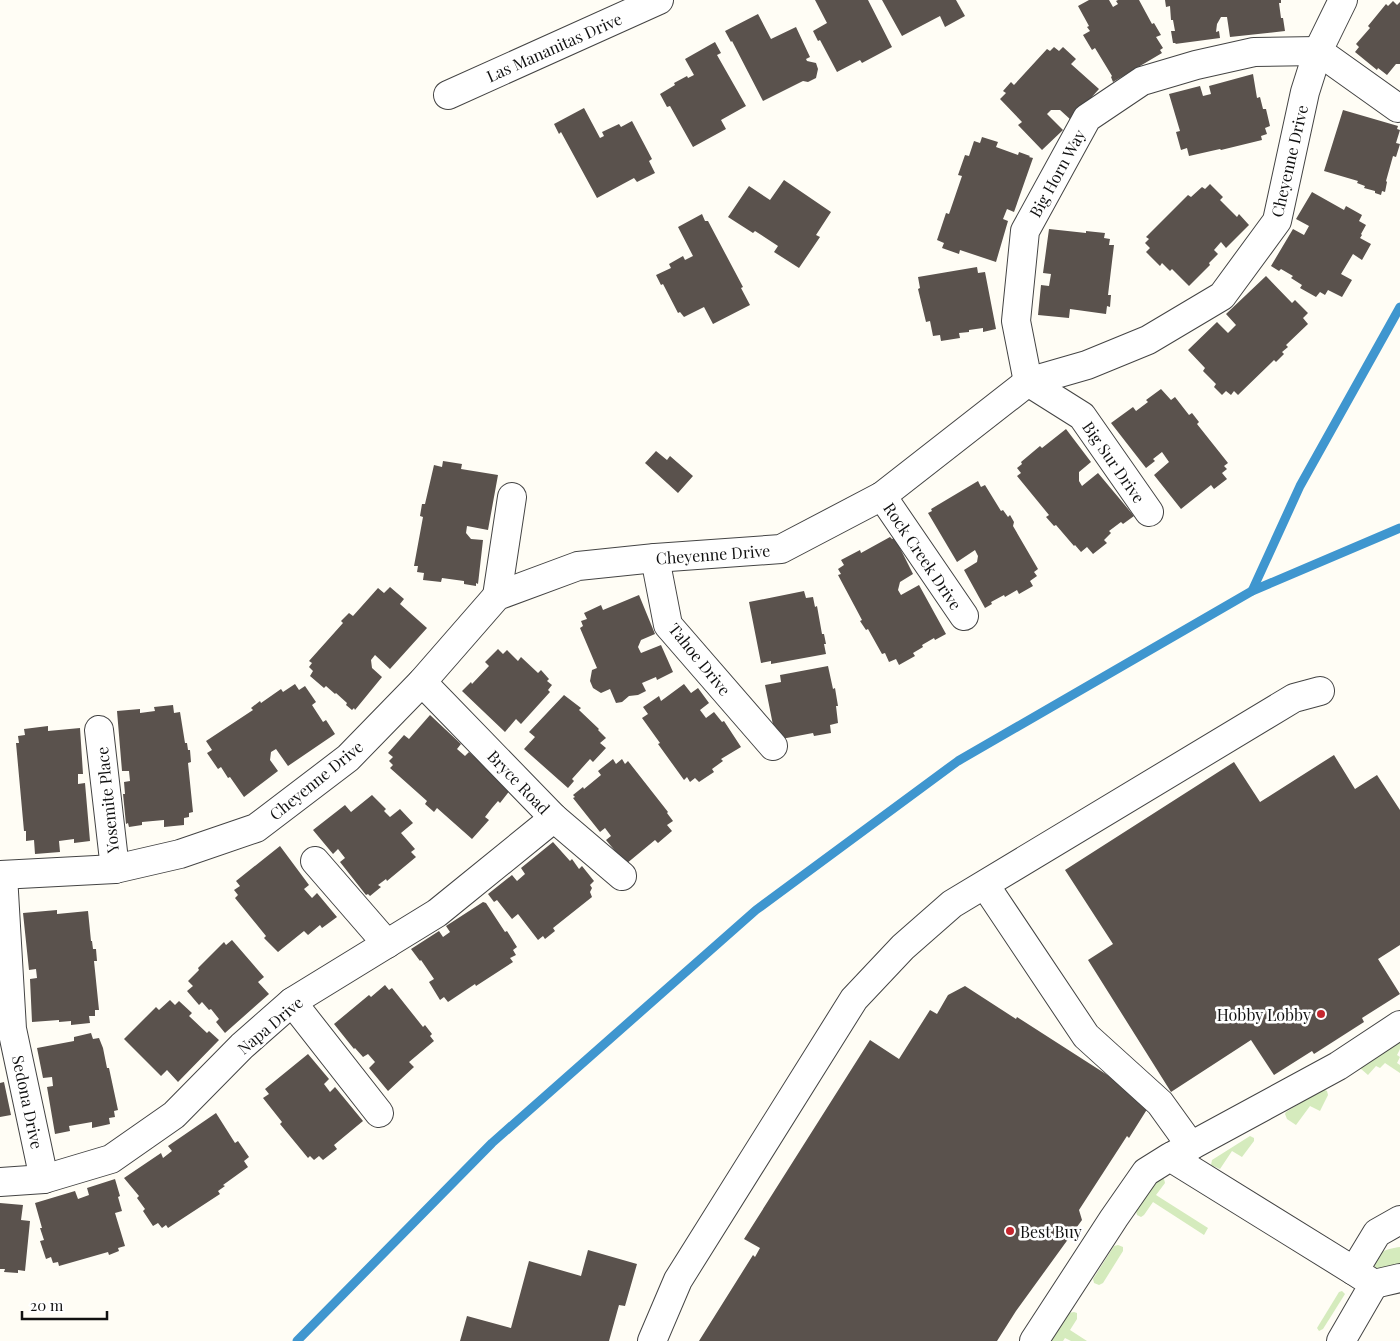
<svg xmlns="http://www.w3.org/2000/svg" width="1400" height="1341" font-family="'Playfair Display',serif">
<rect width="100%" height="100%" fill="#fffdf5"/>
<g fill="#d5ebbd">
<path d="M1396,1041l4,1v7l-3,6 3,2 -3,6 3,2v8l-15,-10 -5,5 -4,-2 -8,9 -8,-7 1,-3z"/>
<path d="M1323,1089l4,2 1,4 -8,16 -10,-5 -14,19 -9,-6 -2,-5 1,-2z"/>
<path d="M1250,1136l4,2v3l-12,16 -10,-6 -12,18 -9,-4 1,-5z"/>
<path d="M1159,1178l5,1 1,4 -9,12 52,33 -4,7 -51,-33 -9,13 -3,2 -4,-2 -1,-4z"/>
<path d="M1118,1245l5,2v4l-20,32 -4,2 -5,-2 -1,-4 21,-33z"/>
<path d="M1400,1247v26l-23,1c-8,-20 7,-25 23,-27z"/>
<path d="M1342,1291l3,3 -22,35 -4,2 -2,-3 22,-36z"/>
<path d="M1074,1312l3,1v6l-7,11 17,11h-16l-6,-3 -2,3h-12l18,-28z"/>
</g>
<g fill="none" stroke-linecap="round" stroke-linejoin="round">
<g stroke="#3f96cf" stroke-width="9">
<path d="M1252,591l48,-105 100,-179"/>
<path d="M297,1341l195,-198 264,-233 202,-149 294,-170 148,-63"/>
</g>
</g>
<g fill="#5a524d">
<path d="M815,0h53l24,47 -30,16 -2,-3 -23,12 -17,-32 -2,1 -5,-10 14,-8z"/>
<path d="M882,0h74l9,16 -20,11 -5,-11 -38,20z"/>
<path d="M1089,0h20l4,7 5,-3 -2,-3 2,-1h21l13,24 2,-1 7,12 -5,2 7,11 -3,2 2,3 -49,29 -2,-5 1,-1 -17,-28 -3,2 -9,-15 7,-4 -3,-4 2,-1 -11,-20z"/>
<path d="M1165,0h116v3h-2l2,15h2l2,13 -55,6 -3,-20h-6l-4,7 -1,8 3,-1 1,7 -45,6 1,-1h-3l-2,-12h4l-2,-11h-2l-1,-14 -4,1z"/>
<path d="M1393,1l4,4 3,-3v62h-4l-9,11 -9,-7 -1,2 -22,-18 4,-5 -3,-3 14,-16 -2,-2 18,-22 2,2z"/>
<path d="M758,14l13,25 25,-12 14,30 -4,2 1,2 9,2 2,6 -2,9 -8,4 -5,-1 -40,20 -31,-60 -1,1 -6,-11z"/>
<path d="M715,42l6,11 -4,2 29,51 -25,14 5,9 -33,18 -23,-41 -3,1 -7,-13 15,-9 -1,-2 13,-7 1,2 6,-3 -9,-16z"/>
<path d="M1054,47l5,4 4,-4 13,12 -5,5 28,25 -28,31 -11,-10h-9l-4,4 16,16 -21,20 -24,-25 4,-3 -22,-23 6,-6 -3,-2 8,-9 3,3 33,-36 3,2z"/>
<path d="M1253,74l4,24 3,-1 3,12h3l4,17 -5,2 2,6 -6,2 1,4 -41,10 -1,-1 -31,7 -2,-8 -6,2 -5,-18 4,-1 -11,-37 31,-8 3,10 8,-2 -2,-8z"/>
<path d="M584,108l16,30 4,-2 -2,-4 17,-8 2,3 11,-6 20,38 -3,2 6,12 -18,9 -3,-4 -37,20 -36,-66 -2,2 -5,-10z"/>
<path d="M1343,110l55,16 -1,3 3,1 -4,13 4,1 -4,13 -3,-1 -7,25 1,1 -2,10 -3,-1 -1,4 -6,-2v-2l-11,-3 1,-2 -8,-3 1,-2 -34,-10z"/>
<path d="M982,137l16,5 -2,5 22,8 1,-3 11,4 -1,1 4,1 -19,54 -7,-3 -4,10 5,2 -12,41 -36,-12 -1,4 -17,-6 2,-5 -7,-3 9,-27 3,1 13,-38 -4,-1 7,-20 4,1 5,-15 6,2z"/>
<path d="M784,180l47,32 -15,23 4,2 -21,31 -25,-16 4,-6 -23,-15 -2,2 -25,-16 21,-31 21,14z"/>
<path d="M1210,184l13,13 -3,3 17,17 2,-3 10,11 -23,23 -5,-6 -7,8 4,4 -9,9 1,2 -21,21 -17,-17 -2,2 -8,-8 -2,3 -14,-14 4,-4 -5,-5 4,-4 -3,-2 42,-42 3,2 11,-10 3,2z"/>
<path d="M1312,192l32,18 2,-4 16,9 -3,6 7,4 -5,9 1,1 -2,3 11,6 -9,16 -9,-6 -12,20 11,6 -10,17 -14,-7 -3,5 -5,-3 -4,5 -16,-9 2,-3 -11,-7 2,-2 -12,-7 -2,2 -8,-5 22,-37 11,6 5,-9 -13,-7z"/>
<path d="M702,214l3,7h3l35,66 -2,1 9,17 -37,19 -9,-17 -20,10 -4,-5 -2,1 -15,-29 -2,1 -5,-10 15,-7 -2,-4 14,-8 2,4 8,-4 -15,-29z"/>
<path d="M1049,229l37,4v-2l19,2 -1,5 6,1 -1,6h5l-6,50h3l-1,12 -3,-1 -1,8 -36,-5 -1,9 -31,-3 3,-30 8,1 2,-12 -8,-1z"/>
<path d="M977,267l1,6 7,-1 11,57 -13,3v-4l-14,2v2l-10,1 1,5 -19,3 -1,-6 -7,1 -3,-15 -4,1 -8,-33 2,-1 -2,-11z"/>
<path d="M1266,276l26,27 3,-3 13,13 -5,5 5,6 -22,21 2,2 -6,5 2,2 -8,8 -2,-2 -36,35 -4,-4 -3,4 -5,-4 -4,4 -8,-8 2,-3 -13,-13 2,-3 -17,-18 29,-28 11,11 8,-8 -10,-11z"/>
<path d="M1161,389l10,11 4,-3 14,18 3,-2 7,9 -2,2 31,39 -4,3 3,3 -5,4 5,6 -13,10 -3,-4 -30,24 -27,-34 15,-13 -7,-10 -9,7 2,2 -9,7 -35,-45 22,-16 3,4 12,-9 -2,-2z"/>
<path d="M1066,429l25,33 -12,10v9l3,5 16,-13 36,43 -11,8 -2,-2 -12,9 2,2 -7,7 3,3 -14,11 -6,-7 -6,5 -6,-7 -1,1 -18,-21 -2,1 -8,-9 3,-2 -32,-39 4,-3 -4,-5 5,-4 -1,-2 19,-16 2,2z"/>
<path d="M656,451l11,9 3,-4 23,20 -15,17 -33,-30z"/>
<path d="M443,461l19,3 -1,5 37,6 -10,55 -21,-4 -1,7 5,6 12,1 -5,44 -2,-1v3l-12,-2v-3l-22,-3 -1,4 -18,-2 1,-7 -7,-1 1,-6h-4l9,-49 -3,-1 2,-12h3l9,-39 8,2z"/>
<path d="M978,481l3,6 4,-2 16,26 2,-1 5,7 2,-2 4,7 -1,4 25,43 -4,3 3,4 -7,5 3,5 -14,8 -2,-4 -12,7 -1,-2 -13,7 1,2 -7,4 -21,-38 13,-8 1,-6 -3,-6 -18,12 -29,-49 4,-2 -1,-2z"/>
<path d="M890,537l2,2 3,-1 18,36 -13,8 -2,8 3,5 18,-10 27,49 -11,6 -1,-2 -12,7 1,2 -10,6 2,3 -16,9 -3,-6 -7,3 -4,-9 -3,1 -14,-25 -2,1 -6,-9 2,-1 -24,-45 3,-1 -3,-5 6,-4 -3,-5 19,-10 1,3z"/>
<path d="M390,587l14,12 -4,5 27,24 -37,41 -15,-14 -4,5 1,8 10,9 -27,33 -1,-2 -2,2 -6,-5 1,-2 -11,-10 -1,1 -9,-8 -2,2 -14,-12 3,-5 -4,-4 3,-4 -3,-2 34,-38 -2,-2 8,-8 4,3 25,-28 6,5z"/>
<path d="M804,591l2,7 7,-1 2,10 2,-1 5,28h2l2,10h-2l2,10 -55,10v-3l-10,2 -12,-61z"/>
<path d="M639,595l16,39 -14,6 -3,7 3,6 20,-8 12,27 -16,8 -1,-3 -14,6 4,8 -8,4 -9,1 -7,6 -6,1 -6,-14 -9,4 -8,-5 -3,-7 2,-11 5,-2 -17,-40 3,-2 -2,-5 6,-2 -3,-6 17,-8 2,5z"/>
<path d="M498,649l5,5 4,-4 11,11 3,-4 17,16 3,-3 8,9 -2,2 5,4 -4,5 2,2 -29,32 -5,-5 -11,13 -43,-41 9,-9 1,2 17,-18 -4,-4z"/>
<path d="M828,666l5,23 2,-1 3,18h-2l2,17 -8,2 1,8 -17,3 -1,-3 -37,7 -11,-55 16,-3 -1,-7z"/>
<path d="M295,684l4,6 6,-4 11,16 -4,3 11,17 3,-2 9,14 -47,32 -12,-17 -5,3 -1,8 8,11 -34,26 -14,-20 -2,1 -7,-11 -3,2 -11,-16 5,-3 -6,-9 47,-31 -2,-2 9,-7 1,2 20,-14 2,3z"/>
<path d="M684,684l7,9 7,-5 11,15 -9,7 6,8 8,-6 8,10 2,-1 17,26 -20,12 2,2 -11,8 2,3 -15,10 -4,-4 -5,4 -3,-5 -3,3 -26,-36 2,-1 -18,-25 6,-4 -5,-7 16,-11 2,5z"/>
<path d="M564,695l17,13 -2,2 20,19 -1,1 8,8 -6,5 6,5 -13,14 -3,-3 -18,20 2,2 -6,7 -44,-39 11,-12 -6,-5z"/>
<path d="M173,705l1,8 6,-1 5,31h2l1,7h2l1,12 -3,1 5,49 -4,1v4l-5,1v7l-20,2v-7l-22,2v3l-13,2 -1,-4 -2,1 -3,-30h2l-1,-12 6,-1 -1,-10h-7l-5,-60 23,-2v4l15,-2 -1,-4z"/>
<path d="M430,715l31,29 -4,5 8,7 4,-4 42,37 -11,14 -2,-2 -6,7 -7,9 4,3 -17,19 -35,-31 -3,4 -9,-8 2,-3 -37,-33 3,-3 -4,-4 4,-4 -5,-4 16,-18 5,4z"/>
<path d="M48,726v5l32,-3 3,46h-5v10l7,-1 5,58 -16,2v-4l-15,2 1,11 -25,2 -1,-14 -8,1v-10h-2l-8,-88h3l-1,-7 7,-1 -1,-6z"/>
<path d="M1334,755l21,34 22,-14 23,35v135l-22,14 22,35 -38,24 2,4 -50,32 -2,-3 -38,24 -23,-35 -80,52 -83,-132 25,-16 -48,-74 169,-108 26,40z"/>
<path d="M613,759l3,5 6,-5 3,5 3,-3 40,51 -1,1 6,8 -6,4 5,6 -14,12 -3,-3 -29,24 -20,-24 5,-4 -6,-8 -5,4 -27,-34 2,-1 -2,-2 10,-8 1,2 17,-14 -3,-4z"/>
<path d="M372,795l14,14 -2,2 6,6 10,-8 13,14 -12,10 14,16 -4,3 5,5 -29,24 -1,-2 -8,6 3,2 -11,9 -2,-2 -2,1 -26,-33 5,-4 -7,-9 -5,5 -20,-24 32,-25 6,7z"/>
<path d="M553,842l17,19 2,-2 7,10 3,-3 12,15 -4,4 2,3 -2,4 2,5 -39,31 2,3 -10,8 -2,-3 -5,4 -20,-26 -6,5 -15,-19 -3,2 -6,-8 24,-19 5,6 8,-7 -4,-6z"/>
<path d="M280,846l29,39 -5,4 8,9 5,-5 20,24 -15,11 -2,-3 -12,10 -4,-4 -26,21 -14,-14 2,-2 -31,-38 3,-3 -4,-5 6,-4 -4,-5z"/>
<path d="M483,902l3,1 19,29 2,-1 10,16 -4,3 3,5 -6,3 3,4 -37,24 -1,-2 -27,18 -4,-5 -4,3 -11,-18 5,-3 -13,-19 -1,1 -9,-12 28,-18 4,6 7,-5 -4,-6z"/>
<path d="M57,910v4l31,-3 3,30h1l1,8h3l1,12h-3l5,49h-4v6h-6l1,7 -19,2v-4l-12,1v-2l-27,2 -2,-43 7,-1 -1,-9 -7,1 -6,-57z"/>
<path d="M232,940l32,37 -6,5 11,12 -44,39 -9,-11 3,-3 -8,-10 -2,1 -7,-8 -3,3 -12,-14 6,-5 -5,-5 11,-11 -1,-2 26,-26 2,3z"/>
<path d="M385,985l4,5 3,-2 31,39 2,-2 7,9 -2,2 4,5 -25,21 5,5 -26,24 -19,-23 6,-6 -7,-8 -5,3 -8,-9 -1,1 -20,-25 35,-29 2,2z"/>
<path d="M965,986l51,33 1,-2 134,86 -22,35 -2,-2 -48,74 3,10 -66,91 -19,30h-298l54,-86 2,2 5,-9 -16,-9 126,-199 29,19 31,-49 7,4 11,-19z"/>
<path d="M170,1000l5,5 4,-4 13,12 -3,3 18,17 2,-2 10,9 -41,42 -11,-12 -6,6 -37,-37 32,-32 3,3z"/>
<path d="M91,1033l2,6 6,-1 4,10 4,20h2l9,42 -4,1 1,6 -6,1 1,6 -18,4v-6l-23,4 1,5 -15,3 -8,-47 6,-1 -1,-9 -9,1 -6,-30 37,-7v-4z"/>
<path d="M308,1054l21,25 -5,5 6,8 5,-5 28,34 -29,24 3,4 -14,11 -4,-4 -5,4 -4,-4 -2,2 -28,-34 2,-2 -19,-24 6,-4 -4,-5z"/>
<path d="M4,1082l7,33 -11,2v-34z"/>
<path d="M216,1113l19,30 3,-2 11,16 -5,4 4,6 -25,18 2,1 -7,5 2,3 -52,34 -2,-3 -4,3 -4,-5 -5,3 -10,-15 2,-2 -8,-11 2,-2 -15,-18 37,-25 2,5 9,-7 -4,-5z"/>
<path d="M115,1179l5,17 -2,1 4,14 -7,2 10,33 -7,2 1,3 -10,4 -1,-3 -49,14 -1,-4 -5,1 -2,-6 -5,2 -6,-18 4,-1 -4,-12h2l-7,-25 40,-12 3,8 11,-4 -2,-7z"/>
<path d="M0,1203l23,2 -2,15 9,1 -5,50 -7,-1v3l-14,-1 1,-3h-5z"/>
<path d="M588,1250l49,14 -12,42 -6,-1 -10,36h-149l7,-25 44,12 18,-67 52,15z"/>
</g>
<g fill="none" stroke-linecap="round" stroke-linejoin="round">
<defs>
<g id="minor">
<path d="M1318,51l80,57"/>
<path d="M448,95l211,-95"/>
<path d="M882,496l82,120"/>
<path d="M1149,512l-67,-96 -54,-34 -12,-61 9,-90 62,-113 55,-37 54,-16 58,-13 64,-1"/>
<path d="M655,558l13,67 105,121"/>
<path d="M497,596l15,-99"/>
<path d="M422,682l132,136 68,58"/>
<path d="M99,730l16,139"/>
<path d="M315,861l72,83"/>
<path d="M0,875l115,-6 65,-15 76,-26 92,-70 74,-76 75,-86 81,-30 77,-8 126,-9 101,-53 146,-114 59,-17 61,-25 74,-44 55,-75 28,-129 13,-41 25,-51"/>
<path d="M3,875l9,154 32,150"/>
<path d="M985,885l101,151 74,67 31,43"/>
<path d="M292,1002l87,111"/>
<path d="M1174,1155l164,-89 62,-41"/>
<path d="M0,1182l44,-3 67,-20 63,-44 68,-69 50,-44 145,-89 117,-95"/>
<path d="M1374,1284l26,-6"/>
<path d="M652,1341l26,-61 176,-281 49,-52 49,-43 342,-206 26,-7"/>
<path d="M1034,1341l80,-123 32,-46 24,-15 184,114 23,-38 23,-13"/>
<path d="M1341,1341l33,-57 -20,-13"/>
</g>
</defs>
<use href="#minor" stroke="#444" stroke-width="30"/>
<use href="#minor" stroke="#fff" stroke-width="28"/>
</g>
<g fill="#c4262e" stroke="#fff" stroke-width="2">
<circle cx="1321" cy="1014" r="5"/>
<circle cx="1010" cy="1231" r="5"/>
</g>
<g text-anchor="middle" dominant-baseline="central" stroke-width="5" stroke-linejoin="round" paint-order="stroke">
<g font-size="16" fill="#111" stroke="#fff">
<text transform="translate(554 47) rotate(-24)">Las Mananitas Drive</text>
<text transform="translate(1289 161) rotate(-77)">Cheyenne Drive</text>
<text transform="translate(1057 173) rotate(-61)">Big Horn Way</text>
<text transform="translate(1114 462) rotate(55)">Big Sur Drive</text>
<text transform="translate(713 554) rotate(-4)">Cheyenne Drive</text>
<text transform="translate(923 556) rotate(56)">Rock Creek Drive</text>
<text transform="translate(700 659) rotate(51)">Tahoe Drive</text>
<text transform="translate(316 780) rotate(-39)">Cheyenne Drive</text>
<text transform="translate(519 782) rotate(46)">Bryce Road</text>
<text transform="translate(107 800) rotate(-96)">Yosemite Place</text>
<text transform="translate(270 1025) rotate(-40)">Napa Drive</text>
<text transform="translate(28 1102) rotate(78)">Sedona Drive</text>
</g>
<g font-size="16" fill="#111" stroke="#fff" text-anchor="end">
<text x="1311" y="1014">Hobby Lobby</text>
<text x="1020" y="1231" text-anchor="start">Best Buy</text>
</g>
</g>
<path d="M22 1311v8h85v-8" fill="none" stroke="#111111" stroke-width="2.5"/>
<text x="30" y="1311" font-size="15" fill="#111111" stroke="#ffffff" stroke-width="4" paint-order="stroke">20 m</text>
</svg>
